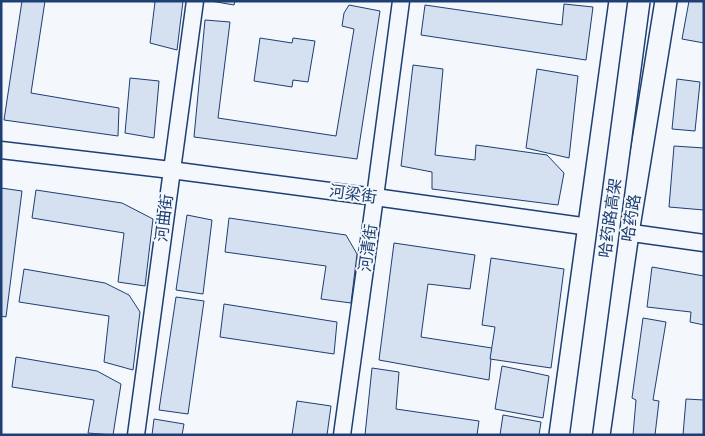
<svg xmlns="http://www.w3.org/2000/svg" width="705" height="436" font-family="'DM Sans','Noto Sans SC',sans-serif">
<rect width="100%" height="100%" fill="#f4f7fb"/>
<g fill="#d5e0f0" stroke="#1d3f73">
<path d="M22,1h23l-14,92 88,15 -1,28 -114,-16z"/>
<path d="M149,1h34l-6,49 -27,-7 5,-41z"/>
<path d="M211,1h24l-1,4z"/>
<path d="M689,1h15v42l-22,-4z"/>
<path d="M564,4l29,3 -7,53 -165,-25 4,-30 137,20z"/>
<path d="M349,5l31,6 -23,148 -163,-22 11,-117 25,2 -12,96 118,18 18,-107 -12,-3 2,-13z"/>
<path d="M260,38l32,5 1,-5 22,3 -7,41 -15,-2 -1,7 -38,-6z"/>
<path d="M413,65l30,4 -8,86 40,5 1,-15 71,10 17,18 -6,32 -126,-16v-17l-31,-6z"/>
<path d="M537,69l41,7 -9,82 -43,-10z"/>
<path d="M130,78l29,3 -5,57 -29,-5z"/>
<path d="M677,79l23,3 -5,49 -23,-2z"/>
<path d="M674,146l30,2v62l-35,-3z"/>
<path d="M1,188l21,3 -16,126 -5,-1z"/>
<path d="M36,190l86,13 31,16 -8,67 -27,-4 6,-49 -92,-15z"/>
<path d="M187,215l25,5 -9,74 -27,-4z"/>
<path d="M229,218l117,17 11,19 -6,49 -30,-4 5,-33 -101,-14z"/>
<path d="M394,243l81,12 -5,34 -42,-5 -7,53 71,11 -3,32 -110,-20z"/>
<path d="M491,258l73,11 -13,99 -61,-9 5,-32 -13,-2z"/>
<path d="M652,267l52,9v49l-14,-3 1,-10 -44,-5z"/>
<path d="M24,269l81,14 24,12 11,17 -7,58 -29,-8 5,-46 -90,-14z"/>
<path d="M176,297l28,4 -16,113 -29,-4z"/>
<path d="M224,304l113,18 -3,32 -114,-17z"/>
<path d="M643,318l23,4 -13,78 6,1 -4,34h-22l3,-35 -4,-2z"/>
<path d="M16,357l81,14 24,13 -8,51 -25,-2 6,-33 -82,-13z"/>
<path d="M502,366l47,10 -6,42 -48,-9z"/>
<path d="M372,368l27,4 -3,37 83,12 -2,14h-112z"/>
<path d="M686,399l18,1v35h-21z"/>
<path d="M297,401l34,5 -4,29h-35z"/>
<path d="M503,415l38,7 -2,13h-39z"/>
<path d="M154,419l30,5 -2,11h-30z"/>
</g>
<g fill="none" stroke-linecap="round" stroke-linejoin="round">
<defs>
<g id="secondary">
<path d="M1,150l170,20 204,27 329,46"/>
<path d="M136,435l59,-434"/>
<path d="M342,435l33,-238 26,-196"/>
</g>
<g id="highway">
<path d="M560,435l60,-434"/>
<path d="M599,435l29,-202 38,-232"/>
</g>
</defs>
<use href="#secondary" stroke="#1d3f73" stroke-width="19"/>
<use href="#highway" stroke="#1d3f73" stroke-width="24"/>
<use href="#secondary" stroke="#f4f7fb" stroke-width="16"/>
<use href="#highway" stroke="#f4f7fb" stroke-width="21"/>
<defs>
<path id="highway-bridge" d="M581,435l58,-434"/>
</defs>
<use href="#highway-bridge" stroke="#1d3f73" stroke-width="24" stroke-linecap="butt"/>
<use href="#highway-bridge" stroke="#f4f7fb" stroke-width="21"/>
</g>
<g text-anchor="middle" dominant-baseline="central" stroke-width="4" stroke-linejoin="round" paint-order="stroke">
<g font-size="16" fill="#1d3f73" stroke="#f4f7fb">
<text transform="translate(353 194) rotate(8)">河梁街</text>
<text transform="translate(164 218) rotate(-83)">河曲街</text>
<text transform="translate(610 218) rotate(-82)">哈药路高架</text>
<text transform="translate(631 218) rotate(-81)">哈药路</text>
<text transform="translate(368 248) rotate(-82)">河清街</text>
</g>
</g>
<rect width="705" height="436" fill="none" stroke="#1d3f73" stroke-width="5"/>
</svg>
